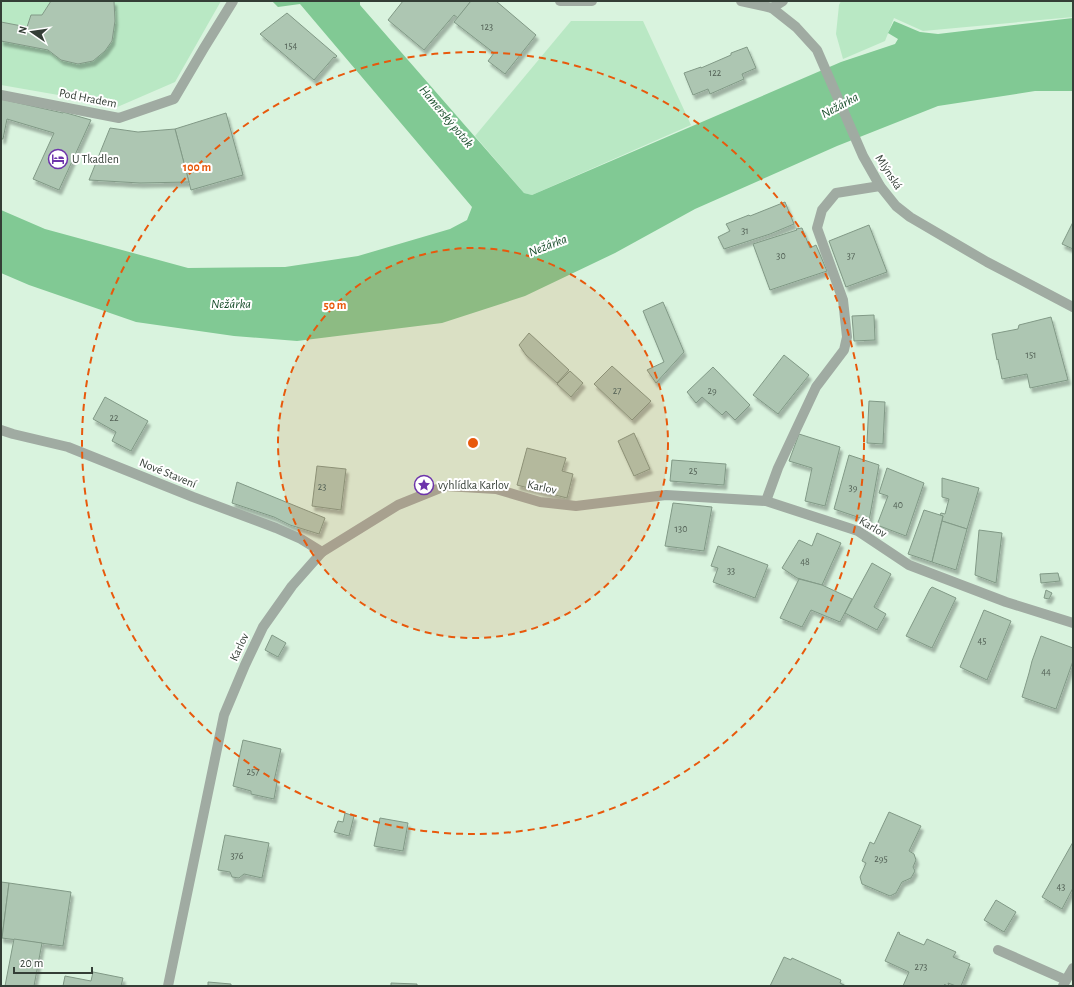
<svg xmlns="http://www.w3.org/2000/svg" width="1074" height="987" font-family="'Alegreya Sans',sans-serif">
<defs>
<filter id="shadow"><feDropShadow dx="2.5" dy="4.5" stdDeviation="1" flood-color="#0004"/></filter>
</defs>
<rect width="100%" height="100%" fill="#d9f3de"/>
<g fill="#b9e8c4">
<path d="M1,1h50l-9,14h-11l-4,12 -26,-5z"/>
<path d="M114,1h107l-46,81 -60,26 -28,-8 -86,-15v-44l47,9 13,10 17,4 15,-3 19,-19 3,-21z"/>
<path d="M841,1h232v16l-150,14 -29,-13 -9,23 -42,18 -7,-25 3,-29z"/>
<path d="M571,21h72l48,104 -159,70 -8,-2 -49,-57z"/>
</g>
<path fill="#81c994" d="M272,1h88v4l164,188 8,2 309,-133 54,-18 3,-5 -10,-6 6,-12 26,11 18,2 135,-16v73h-38l-97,15 -101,40 -142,63 -80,44 -90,43 -83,27 -145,18 -63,-5 -98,-14 -107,-37 -28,-12v-63l44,19 143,39 97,-1 73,-11 92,-27 17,-9 5,-13 -172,-203 -22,3z"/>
<g fill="#adc6b2" stroke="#819986" filter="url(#shadow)">
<path d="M51,1h63l1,20 -3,20 -7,10 -12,10 -15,3 -17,-4 -13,-10 -47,-9v-19l26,5 4,-12h11z"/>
<path d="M403,1h68l-13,17 -4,-3 -30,35 -36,-30z"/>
<path d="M471,1h25l40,34 -31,39 -17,-13 6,-8 -40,-31z"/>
<path d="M287,13l50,43 -2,2 -1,-1 -20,23 -54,-46z"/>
<path d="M747,47l9,21 -14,6 2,5 -34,15 -2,-5 -15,6 -9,-22 17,-6v1l30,-13v-2z"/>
<path d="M1,99l62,14v-1l28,8 -32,70 -26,-11 21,-46 -47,-14 -4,20h-2z"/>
<path d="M226,113l17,62 -52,15 -16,-61z"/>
<path d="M110,128l28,4 37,-3 14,53 -49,1 -51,-3z"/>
<path d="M785,202l9,22 -24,10 -46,15 -6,-12 12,-6 -4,-7 23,-9 1,1z"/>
<path d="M1073,222v27l-11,-5z"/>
<path d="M869,225l18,47 -41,15 -17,-46z"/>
<path d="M802,228l8,20 6,-3 11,26 -57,19 -17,-46 44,-14 -1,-1z"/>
<path d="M663,302l21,50 -28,31 -9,-13 17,-8 -21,-51z"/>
<path d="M874,315l1,25 -21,1 -2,-25z"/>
<path d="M1051,317l17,63 -38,8 -3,-14 -25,5 -4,-20 -1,1 -5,-26 26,-5 1,-4z"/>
<path d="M529,333l40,37 -12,13 -31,-28 -7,-10z"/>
<path d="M784,355l25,20 -31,39 -25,-19z"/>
<path d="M612,366l39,35 -19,19 -38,-36z"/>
<path d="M713,367l37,38 -15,15 -9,-9 -4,4 -20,-18 -6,6 -9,-11z"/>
<path d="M570,371l13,12 -12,14 -14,-13z"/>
<path d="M105,397l43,24 -17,30 -19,-10 4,-9 -23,-13z"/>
<path d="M869,401l16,1 -2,42 -16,-1z"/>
<path d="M634,433l16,36 -16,7 -16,-35z"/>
<path d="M799,434l41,13 -15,59 -20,-5 7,-33 -23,-7z"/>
<path d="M527,448l39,10 -4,13 11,3 -6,24 -50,-13z"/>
<path d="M849,455l30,10 -10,56 -35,-12z"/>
<path d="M672,460l54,4 -2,21 -54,-4z"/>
<path d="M317,466l29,3 -5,41 -29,-4z"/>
<path d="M887,468l37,15 -18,53 -29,-11 11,-29 -9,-3z"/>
<path d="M942,478l37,10 -12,41 -25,-8 1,-5 -3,-1 1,-2 4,1 4,-15 -7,-2z"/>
<path d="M237,482l88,36 -6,16 -29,-9 -16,-8 -42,-14z"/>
<path d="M673,503l39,4 -8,44 -39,-5z"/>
<path d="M924,510l19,6 -11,46 -24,-8z"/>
<path d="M942,521l25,8 -11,41 -24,-8z"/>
<path d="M979,530l23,3 -6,50 -21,-8z"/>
<path d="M817,533l24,10 -19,42 -25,-7 -15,-10 17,-28 13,6z"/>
<path d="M718,546l50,19 -13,33 -42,-16 5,-14 -7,-2z"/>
<path d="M872,563l19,11 -17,33 12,7 -9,16 -32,-17z"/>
<path d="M1058,573l2,8 -19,2 -1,-9z"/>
<path d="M799,579l23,6 30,14 -12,23 -29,-12 -9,17 -22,-9z"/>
<path d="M932,587l24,11 -24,50 -26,-12 24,-47z"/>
<path d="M1046,590l6,3 -3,6 -5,-1z"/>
<path d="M984,610l27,11 -24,59 -27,-13z"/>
<path d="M272,635l14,8 -8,14 -13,-7z"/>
<path d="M1041,636l32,12v13l-17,48 -34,-12 7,-24 3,-12z"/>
<path d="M243,740l38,9 -7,32 3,1 -3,17 -23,-5v-3l-18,-5z"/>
<path d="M889,812l32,14 -12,25 5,3 2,6 -3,7 2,4 -4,7 -9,4 -6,11 -6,3 -28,-12 -2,-7 6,-14 -4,-2 8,-19 4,2z"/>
<path d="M345,813l9,3 -5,20 -15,-4 4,-11 5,1z"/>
<path d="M380,818l28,5 -5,28 -29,-5z"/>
<path d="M225,835l44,8 -7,35 -18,-4 -5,4 -7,-1 -2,-5 -12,-2z"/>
<path d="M1073,842v46l-11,21 -20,-12z"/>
<path d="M1,882l8,1 -7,55h-1z"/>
<path d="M9,883l62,9 -8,54 -61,-8z"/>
<path d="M996,900l20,12 -12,20 -20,-12z"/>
<path d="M898,932l2,1 -1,1 25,11 3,-6 29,13 -3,5 17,7 -9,22h-5l-8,-3 1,3h-4v-2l-1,2h-41l6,-14 -24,-11z"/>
<path d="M14,939l28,4 -8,43h-29z"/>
<path d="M784,957l7,3 1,-2 49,22 -1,3 6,3h-76z"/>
<path d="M93,972l30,6 -2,8h-58l2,-10 26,5z"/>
<path d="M208,982l23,2v2h-23z"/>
<path d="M391,983l26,1v2h-26z"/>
</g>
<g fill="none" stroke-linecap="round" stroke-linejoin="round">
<g stroke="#a0aba2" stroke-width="10">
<path d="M560,1h32"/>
<path d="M741,1l31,7 24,19 21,23 46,106 17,30 16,20 14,11 77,45 86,45"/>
<path d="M772,8l11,-7"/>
<path d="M1,95l118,23 55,-19 30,-51 29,-47"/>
<path d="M1,430l12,4 55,13 125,50 83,31 25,11 21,13"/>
<path d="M766,501l12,-33 38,-81 28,-37 3,-13 -4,-37 -26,-72 5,-18 14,-17 44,-7"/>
<path d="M998,950l68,30"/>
<path d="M168,986l56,-271 21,-50 18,-38 29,-41 30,-34 76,-47 47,-19 51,3 44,13 36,4 90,-11 100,6 92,30 51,34 97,37 67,21"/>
<path d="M1063,986l3,-6 7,-12"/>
</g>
</g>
<circle cx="473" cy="443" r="195" fill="#e8590c" fill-opacity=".12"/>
<g fill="none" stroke="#e8590c" stroke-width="2" stroke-dasharray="7 5">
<circle cx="473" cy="443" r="195"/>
<circle cx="473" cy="443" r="391"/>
</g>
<defs>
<symbol id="hotel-ring" viewBox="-11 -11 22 22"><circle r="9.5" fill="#fff" stroke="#6d34ab" stroke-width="1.5"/><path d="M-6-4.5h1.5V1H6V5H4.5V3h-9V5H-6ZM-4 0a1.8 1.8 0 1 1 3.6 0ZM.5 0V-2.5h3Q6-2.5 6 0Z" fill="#6d34ab"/></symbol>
<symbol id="sight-ring" viewBox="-11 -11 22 22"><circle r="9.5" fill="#fff" stroke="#6d34ab" stroke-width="1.5"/><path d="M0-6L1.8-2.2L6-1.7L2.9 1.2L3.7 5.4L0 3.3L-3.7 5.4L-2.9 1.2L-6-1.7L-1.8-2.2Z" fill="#6d34ab"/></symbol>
</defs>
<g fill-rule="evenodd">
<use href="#hotel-ring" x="47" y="148" width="22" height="22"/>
<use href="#sight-ring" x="413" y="474" width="22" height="22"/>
</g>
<g text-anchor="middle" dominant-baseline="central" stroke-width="4" stroke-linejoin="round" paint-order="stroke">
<g font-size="10" fill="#526055">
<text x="487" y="27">123</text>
<text x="291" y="46">154</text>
<text x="715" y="73">122</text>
<text x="745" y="231">31</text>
<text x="781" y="256">30</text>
<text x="851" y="256">37</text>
<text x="1031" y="355">151</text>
<text x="617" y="391">27</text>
<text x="712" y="391">29</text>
<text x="114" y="418">22</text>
<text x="693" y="471">25</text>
<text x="322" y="487">23</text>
<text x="853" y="488">39</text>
<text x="898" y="505">40</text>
<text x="681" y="529">130</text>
<text x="805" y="562">48</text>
<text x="731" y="571">33</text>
<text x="982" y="641">45</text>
<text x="1046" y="672">44</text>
<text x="253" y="772">257</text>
<text x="237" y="856">376</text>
<text x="881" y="859">295</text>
<text x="1061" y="887">43</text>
<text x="921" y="967">273</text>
</g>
<g font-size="12" fill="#343e36" stroke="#fff">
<text transform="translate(88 98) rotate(11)">Pod Hradem</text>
<text transform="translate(889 172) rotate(57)">Mlýnská</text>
<text transform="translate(168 473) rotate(22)">Nové Stavení</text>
<text transform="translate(542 487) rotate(12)">Karlov</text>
<text transform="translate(873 527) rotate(30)">Karlov</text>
<text transform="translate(239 647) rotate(-65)">Karlov</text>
</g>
<g font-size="12" fill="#343e36" stroke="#fff" text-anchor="start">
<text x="72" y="159">U Tkadlen</text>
<text x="438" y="485">vyhlídka Karlov</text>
</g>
<g font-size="13" font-style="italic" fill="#1c502e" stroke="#fff">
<text transform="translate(840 106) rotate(-28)">Nežárka</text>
<text transform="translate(446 117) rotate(50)">Hamerský potok</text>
<text transform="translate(548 246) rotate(-21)">Nežárka</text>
<text x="231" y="304">Nežárka</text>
</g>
</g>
<circle cx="473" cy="443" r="6" fill="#e8590c" stroke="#fff" stroke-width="2"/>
<g font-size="12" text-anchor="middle" font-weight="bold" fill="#e8590c" stroke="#fff" stroke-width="4" stroke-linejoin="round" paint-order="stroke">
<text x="197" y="171">100 m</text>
<text x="335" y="309">50 m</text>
</g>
<rect width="1074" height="987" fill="none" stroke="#343e36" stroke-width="4"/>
<g transform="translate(32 32) rotate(283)" stroke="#ffffff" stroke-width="3" paint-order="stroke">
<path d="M0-3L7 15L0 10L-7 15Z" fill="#343e36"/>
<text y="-6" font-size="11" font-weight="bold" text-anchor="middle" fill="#343e36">N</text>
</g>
<path d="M14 967v6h78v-6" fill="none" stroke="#343e36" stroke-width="2"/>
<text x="20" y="967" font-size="12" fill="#343e36" stroke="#ffffff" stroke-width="3" paint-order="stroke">20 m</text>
</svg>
